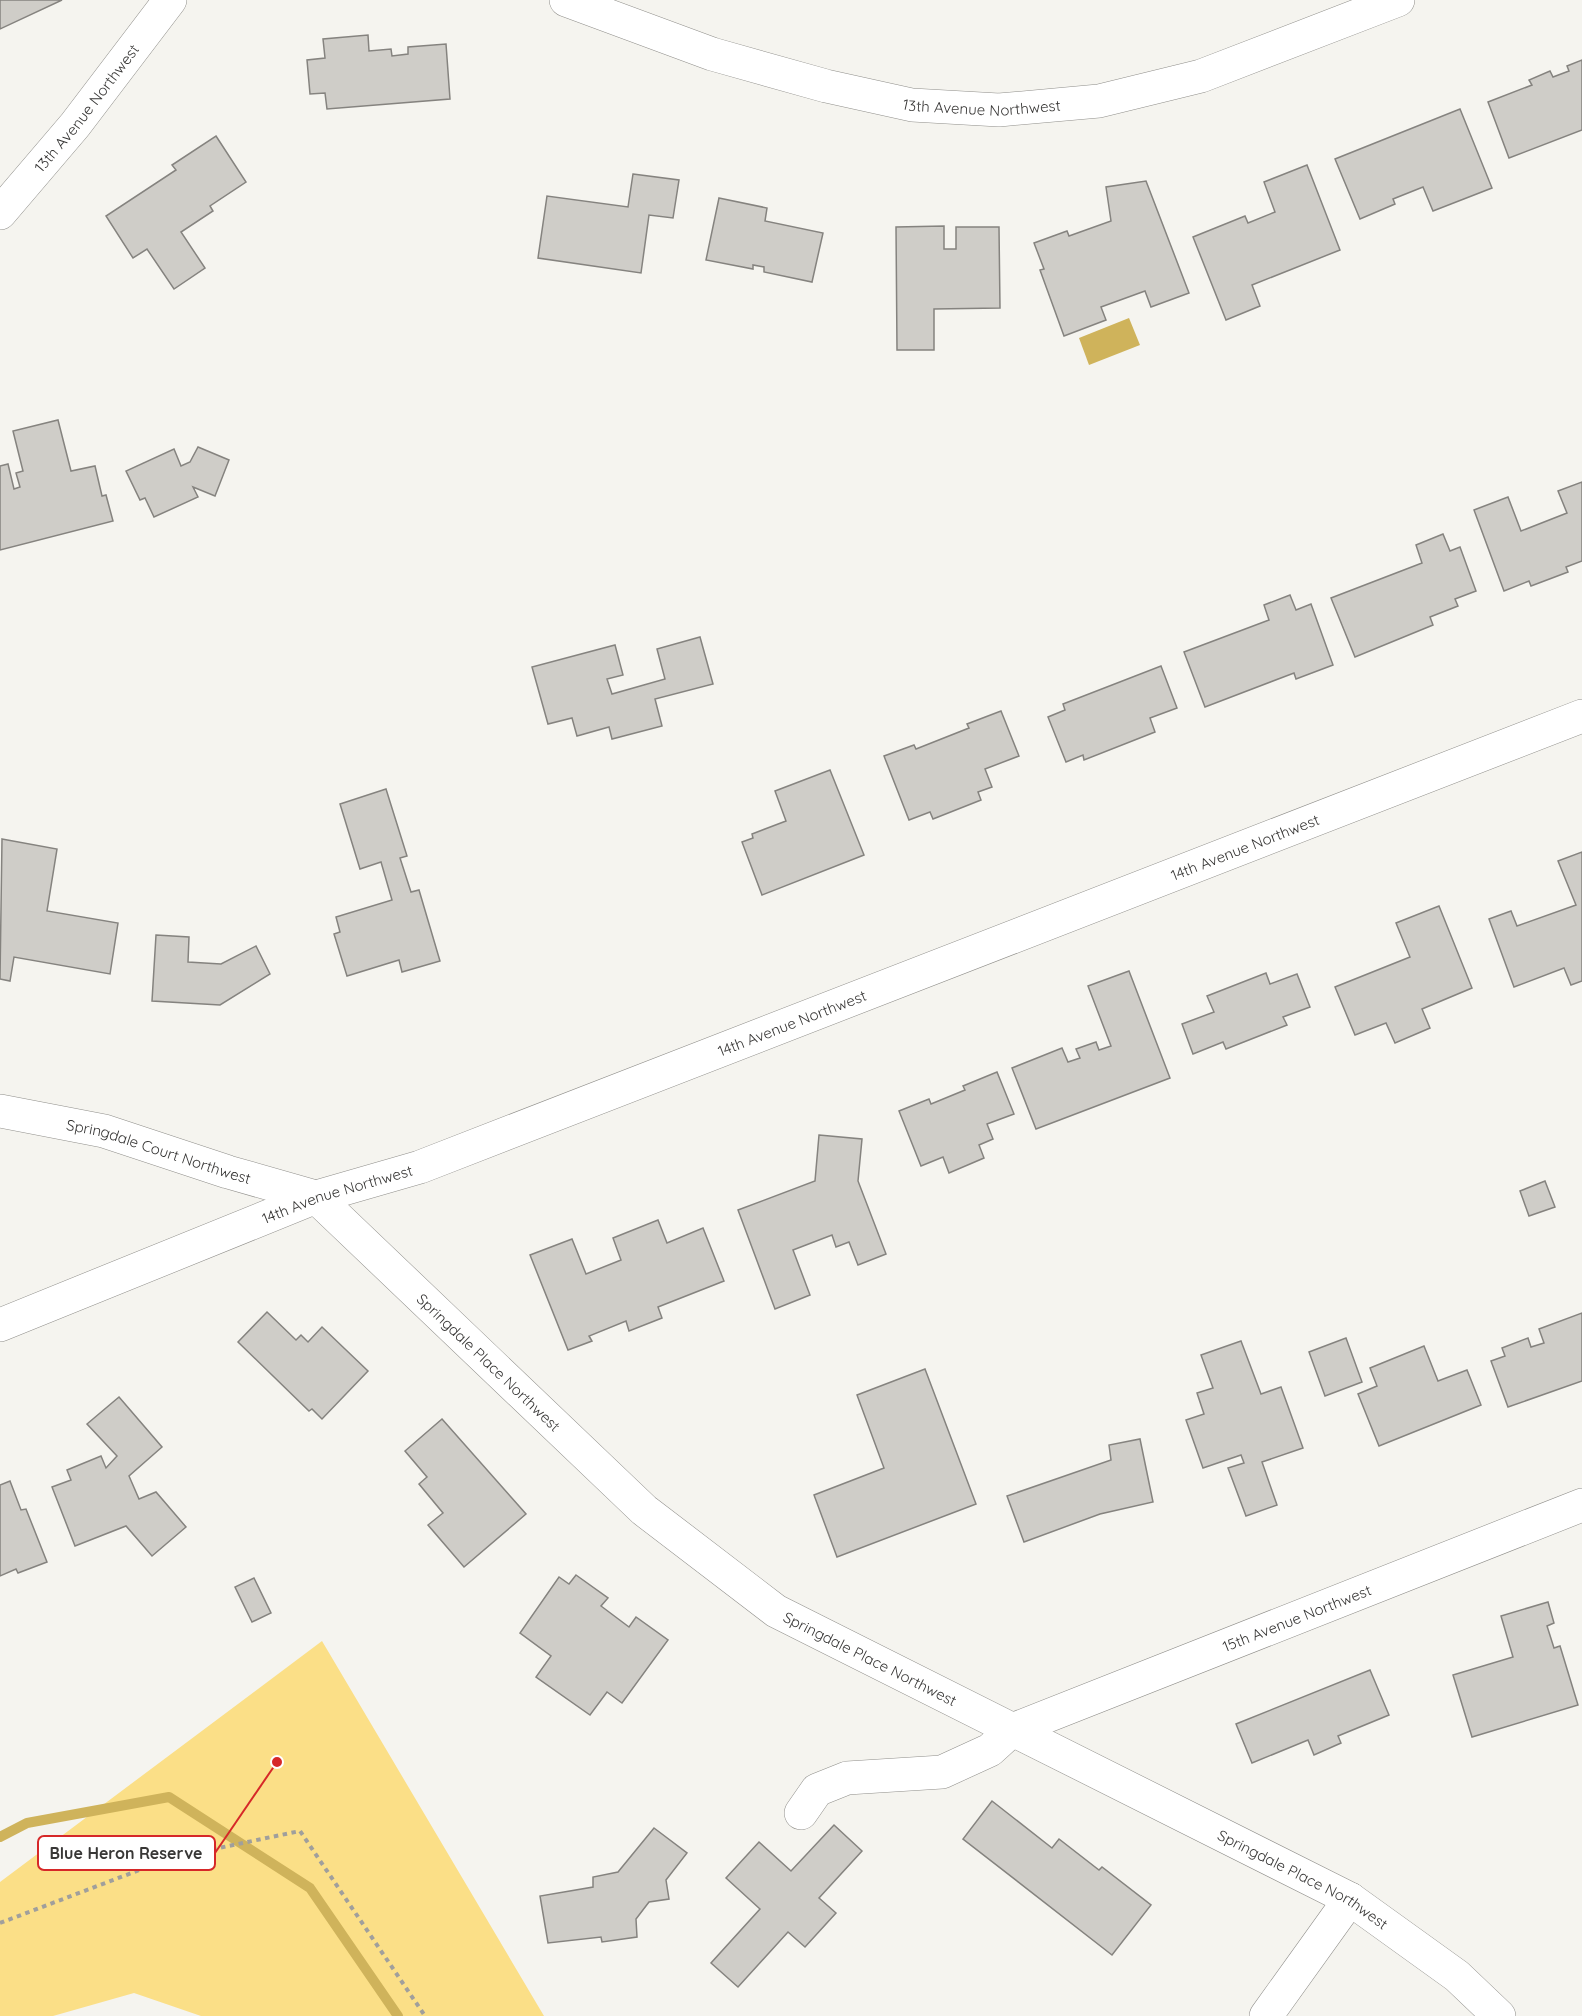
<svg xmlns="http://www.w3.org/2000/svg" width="1582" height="2016" font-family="Quicksand,sans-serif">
<rect width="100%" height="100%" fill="#f5f4ef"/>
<path fill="#fbdf87" d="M322,1641l222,375h-343l-67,-23 -81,23h-53v-134z"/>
<path fill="#cfb35b" d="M1129,318l11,27 -51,20 -10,-27z"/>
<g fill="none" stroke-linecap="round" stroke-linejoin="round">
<path stroke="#cfb35b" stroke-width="10" d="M0,1837l27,-14 142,-26 141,91 88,128"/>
</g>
<g fill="#cfcdc8" stroke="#85837f" stroke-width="1.5">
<path d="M0,0h62l-62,29z"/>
<path d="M368,35l1,16 22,-2 1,7 16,-2v-7l38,-3 4,55 -123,10 -2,-16 -15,1 -3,-34 18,-2 -2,-19z"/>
<path d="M1582,60v70l-73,28 -21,-56 44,-17 -3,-5 21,-9 3,6 16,-6 -2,-5z"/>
<path d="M1460,109l32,79 -59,23 -10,-24 -30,12 2,5 -35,15 -25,-60z"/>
<path d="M216,136l30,46 -36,24 3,5 -32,21 24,36 -31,21 -27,-40 -14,9 -27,-42 70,-46 -4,-5z"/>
<path d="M1307,165l33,85 -88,35 8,21 -34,14 -33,-83 52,-21 3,7 27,-11 -11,-30z"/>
<path d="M633,174l46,6 -6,38 -24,-3 -8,58 -103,-15 9,-62 81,11z"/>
<path d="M1146,181l43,112 -38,14 -6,-16 -44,16 5,13 -42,16 -24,-66 4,-1 -10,-26 33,-12 2,5 42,-15 -5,-34z"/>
<path d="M719,198l48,10 -2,13 58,12 -11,49 -48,-10v-5l-11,-2v4l-47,-9z"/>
<path d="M944,226v23h12v-22h43l1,81 -66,1v41h-37l-1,-123z"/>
<path d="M58,420l13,51 24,-5 7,30 4,-1 7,26 -113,29v-84l8,-2 6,25 6,-2 -4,-14 7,-2 -10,-40z"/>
<path d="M198,447l31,13 -14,36 -22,-9 5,10 -44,20 -9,-19 -5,2 -14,-29 48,-22 7,17 9,-4z"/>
<path d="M1582,482v79l-16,6 2,5 -37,14 -2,-5 -25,10 -30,-81 34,-13 13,34 46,-18 -9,-22z"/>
<path d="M1443,534l7,17 10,-4 16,44 -21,8 3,7 -28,11 3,8 -78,32 -24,-59 91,-35 -6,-18z"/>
<path d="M1290,595l6,15 15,-6 22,61 -37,14 -2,-6 -89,34 -21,-55 85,-32 -5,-15z"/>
<path d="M700,637l13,47 -58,15 7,27 -50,13 -3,-12 -32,9 -5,-18 -24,6 -16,-57 83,-22 8,30 -16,4 5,15 53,-15 -8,-30z"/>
<path d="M1161,666l16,42 -27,10 5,14 -71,28 -1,-5 -17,7 -18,-45 17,-7 -2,-6z"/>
<path d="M1001,711l18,45 -34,13 7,18 -14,5 3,8 -48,19 -3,-7 -21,8 -25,-64 30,-11 2,4 53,-21 -2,-4z"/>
<path d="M830,770l34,85 -102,40 -20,-53 11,-4 -1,-4 34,-13 -11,-30z"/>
<path d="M386,789l21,67 -7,2 11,34 8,-2 21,71 -38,11 -3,-12 -52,16 -13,-42 6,-2 -4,-15 56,-17 -11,-38 -21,7 -20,-65z"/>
<path d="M2,839l55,10 -10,62 71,12 -8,51 -96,-17 -4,24 -10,-2z"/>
<path d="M1582,852v129l-11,4 -7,-17 -50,19 -25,-68 22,-8 6,15 59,-21 -18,-44z"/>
<path d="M1439,906l33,82 -50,21 8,19 -35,15 -9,-20 -31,12 -20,-48 75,-30 -14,-34z"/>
<path d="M156,935l33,2 -1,25 33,2 35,-18 14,28 -50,31 -68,-4z"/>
<path d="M1129,971l41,107 -134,51 -24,-61 50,-20 6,14 12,-4 -4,-9 20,-7 3,8 12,-4 -23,-60z"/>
<path d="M1266,973l4,11 27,-10 13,33 -27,10 4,8 -61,24 -3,-7 -30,12 -11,-30 32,-12 -7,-16z"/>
<path d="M997,1072l17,42 -27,10 6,15 -14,6 5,13 -35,15 -6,-16 -22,9 -22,-55 30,-12 2,5 34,-14 -2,-4z"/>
<path d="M819,1135l43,4 -4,42 28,73 -28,11 -9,-23 -13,5 -4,-12 -39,15 17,45 -35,14 -37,-99 77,-29z"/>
<path d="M1545,1181l10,26 -26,9 -9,-25z"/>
<path d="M658,1220l9,23 36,-15 21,53 -66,26 4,11 -33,13 -3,-10 -37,15 3,5 -24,9 -38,-95 42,-16 14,35 35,-14 -8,-22z"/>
<path d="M267,1312l29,28 5,-5 7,7 14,-15 46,44 -46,48 -10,-10 -3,2 -71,-69z"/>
<path d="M1582,1313v68l-74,26 -17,-46 14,-5 -3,-8 26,-10 3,9 13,-4 -5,-14z"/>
<path d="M1346,1338l16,44 -37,14 -16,-44z"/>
<path d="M1241,1341l20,53 20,-7 22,61 -41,14 15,43 -31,11 -18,-48 16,-5 -3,-8 -38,13 -17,-48 18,-6 -7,-21 16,-5 -12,-33z"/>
<path d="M1424,1346l14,35 29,-11 14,35 -102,41 -21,-52 19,-8 -7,-18z"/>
<path d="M925,1369l51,135 -139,53 -23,-62 70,-27 -27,-73z"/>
<path d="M119,1397l43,50 -33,29 10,23 17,-7 30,35 -34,29 -26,-30 -51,20 -23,-59 19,-7 -4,-10 34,-14 5,12 11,-12 -30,-32z"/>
<path d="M442,1419l84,95 -62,53 -36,-42 15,-12 -24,-29 8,-7 -22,-26z"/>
<path d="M1140,1439l13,63 -53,12 -76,28 -17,-46 104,-36 -2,-15z"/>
<path d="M10,1481l11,29 5,-1 21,53 -29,11 -2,-4 -16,7v-91z"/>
<path d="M576,1575l32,23 -7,8 28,21 7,-10 32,23 -46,63 -15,-11 -17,23 -54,-38 15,-21 -31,-23 39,-56 10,7z"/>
<path d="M254,1578l17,35 -19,9 -17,-35z"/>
<path d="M1548,1602l6,21 -7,3 7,22 6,-2 18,59 -106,32 -19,-62 60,-18 -12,-41z"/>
<path d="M1370,1670l19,45 -51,21 3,7 -27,12 -6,-15 -56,23 -16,-39z"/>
<path d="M992,1801l60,47 7,-9 40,31 3,-3 49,38 -39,50 -149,-116z"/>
<path d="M834,1825l28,26 -43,47 17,15 -31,34 -17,-15 -50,55 -27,-24 49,-54 -34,-31 33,-36 32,29z"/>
<path d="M654,1828l33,25 -21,27 3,19 -20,3 -13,17 1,18 -35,5 -1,-5 -53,6 -8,-47 53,-9v-10l25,-5z"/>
</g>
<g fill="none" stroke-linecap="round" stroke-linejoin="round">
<defs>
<g id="minor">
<path id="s1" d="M566,0l146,54 114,32 86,19 87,5 100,-9 102,-25 197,-76"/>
<path id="s2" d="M0,213l75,-88 95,-125"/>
<path id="s3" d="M0,1111l104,20 124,41 88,25 328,313 132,101 574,288 107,77 42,40"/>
<path id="s4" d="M0,1325l316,-128 104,-30 1162,-451"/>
<path id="s5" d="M801,1813l16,-23 30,-12 95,-6 48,-22 22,-20 570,-225"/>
<path d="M1266,2016l84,-117"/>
</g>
</defs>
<use href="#minor" stroke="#908f8b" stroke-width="34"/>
<path stroke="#a09f9c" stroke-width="4" stroke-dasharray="4.5 4.5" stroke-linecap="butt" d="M0,1923l171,-65 129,-27 125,185"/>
<use href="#minor" stroke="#fff" stroke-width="33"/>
</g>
<g text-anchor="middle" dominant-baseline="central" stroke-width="5" stroke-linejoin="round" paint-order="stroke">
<g font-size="15" fill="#383736" stroke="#fff">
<text stroke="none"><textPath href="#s1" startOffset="432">13th Avenue Northwest</textPath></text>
<text stroke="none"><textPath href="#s2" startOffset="136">13th Avenue Northwest</textPath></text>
<text stroke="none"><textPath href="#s4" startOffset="1334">14th Avenue Northwest</textPath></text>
<text stroke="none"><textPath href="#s4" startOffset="848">14th Avenue Northwest</textPath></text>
<text stroke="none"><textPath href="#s3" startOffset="164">Springdale Court Northwest</textPath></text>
<text stroke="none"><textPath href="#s4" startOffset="362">14th Avenue Northwest</textPath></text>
<text stroke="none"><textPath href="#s3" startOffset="567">Springdale Place Northwest</textPath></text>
<text stroke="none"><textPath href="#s5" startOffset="544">15th Avenue Northwest</textPath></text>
<text stroke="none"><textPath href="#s3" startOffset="1053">Springdale Place Northwest</textPath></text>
<text stroke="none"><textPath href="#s3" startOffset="1539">Springdale Place Northwest</textPath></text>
</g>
</g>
<path fill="none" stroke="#d62828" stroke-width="2" d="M277 1762L215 1853"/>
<circle fill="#d62828" stroke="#fff" stroke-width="2" cx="277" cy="1762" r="6"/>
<rect fill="#fff" stroke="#d62828" stroke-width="2" x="38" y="1836" width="177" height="34" rx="6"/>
<g font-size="16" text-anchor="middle" font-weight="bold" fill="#383736">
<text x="126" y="1859">Blue Heron Reserve</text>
</g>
</svg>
